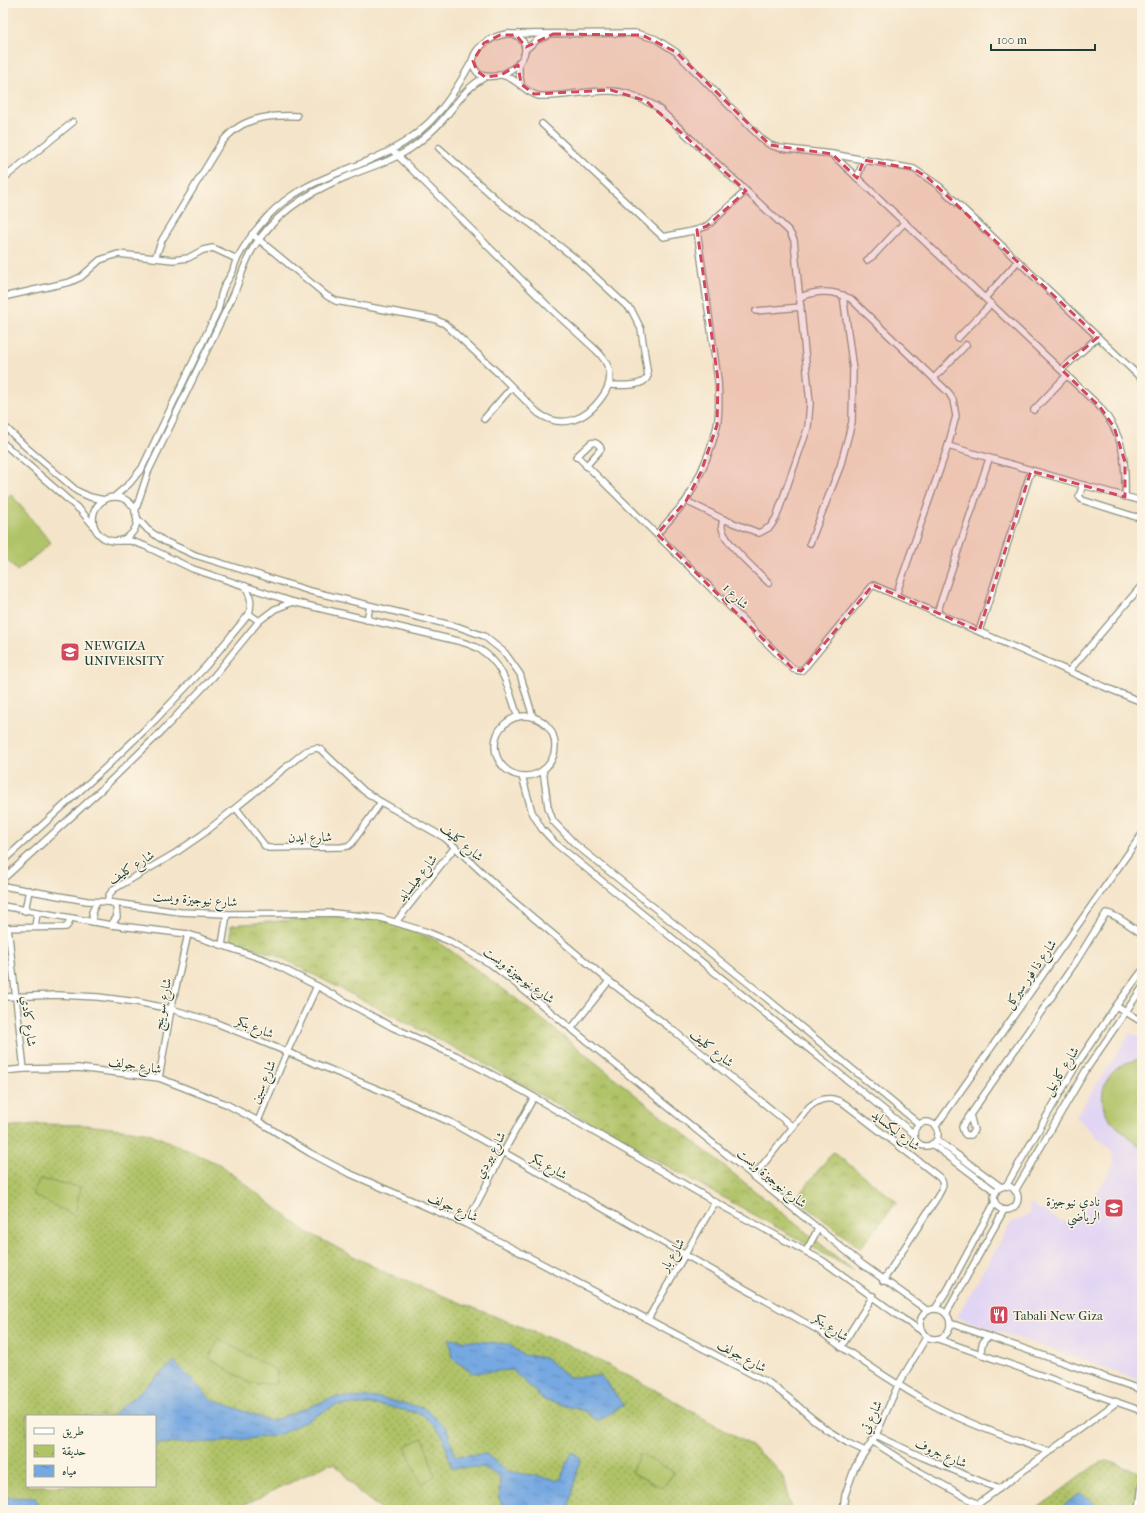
<svg xmlns="http://www.w3.org/2000/svg" width="1145" height="1513" font-family="'IM FELL French Canon',Amiri,serif">
<defs>
<pattern id="grass-dots" width="8" height="8" patternUnits="userSpaceOnUse"><rect width="8" height="8" fill="#b0c367"/><path d="M2 2h.1M6 6h.1" fill="none" stroke="#8fa056" stroke-width="1.8" stroke-linecap="round"/></pattern>
<pattern id="park-crowns" width="20" height="18" patternUnits="userSpaceOnUse"><rect width="20" height="18" fill="#b0c367"/><path d="M2 6a3 3 0 1 1 6 0M12 15a3 3 0 1 1 6 0" fill="none" stroke="#8fa056"/></pattern>
<pattern id="water-ripples" width="26" height="14" patternUnits="userSpaceOnUse"><rect width="26" height="14" fill="#76a8e1"/><path d="M2 4q2-2 4 0t4 0M15 11q2-2 4 0t4 0" fill="none" stroke="#608ab7"/></pattern>
</defs>
<rect width="100%" height="100%" fill="#fcf5e5"/>
<filter id="ink" filterUnits="userSpaceOnUse"><feTurbulence type="fractalNoise" baseFrequency=".025" numOctaves="2"/><feDisplacementMap in="SourceGraphic" scale="8" xChannelSelector="R" yChannelSelector="G"/><feConvolveMatrix kernelMatrix="1 2 1 2 8 2 1 2 1" color-interpolation-filters="sRGB"/></filter>
<filter id="wash" filterUnits="userSpaceOnUse"><feTurbulence type="fractalNoise" baseFrequency=".012" numOctaves="4" result="noise"/><feDisplacementMap in="SourceGraphic" scale="16" xChannelSelector="R" yChannelSelector="G"/><feGaussianBlur stdDeviation="0.9" result="paint"/><feColorMatrix in="noise" values="0 0 0 0 0 0 0 0 0 0 0 0 0 0 0 0 0 1.4 0 .05"/><feComposite in="paint" operator="in"/></filter>
<g filter="url(#wash)">
<rect width="100%" height="100%" fill="#f4e4c9"/>
<path fill="#e1d4f4" d="M1130,1033l12,5v343l-185,-64 54,-94 11,-4 7,-6 1,-10 30,18h15l9,-8 31,-51 -4,-12 -35,-33z"/>
<g fill="url(#grass-dots)" stroke="#68804e" fill-rule="evenodd">
<path d="M40,1124l45,1 55,6 9,2 72,32 84,66 81,42 191,76 78,41 93,54 26,21 9,12 8,33h-409l-22,-17 -24,-28 -7,-1 -96,46h-230v-383zM27,1416h128v70h-128z"/>
<path d="M1107,1461l35,12v37h-107l63,-47z"/>
</g>
<g fill="url(#park-crowns)" stroke="#68804e">
<path d="M369,914l67,26 78,57 339,273 -377,-211 -200,-104 -45,-14v-16z"/>
<path d="M833,1152l64,50 -37,46 -64,-50z"/>
</g>
<g fill="#b0c367" stroke="#68804e">
<path d="M11,494l40,49 -34,28 -14,-16v-55z"/>
<path d="M1142,1059v89c-11,-10 -32,-24 -37,-37 -10,-27 11,-50 37,-52z"/>
<path d="M40,1179l40,8 -5,29 -43,-22z"/>
<path d="M219,1339l58,32 -2,13 -26,-1 -40,-25z"/>
<path d="M423,1438l12,38 -14,8 -16,-38z"/>
<path d="M640,1454l34,18 -11,16 -32,-16z"/>
</g>
<g fill="url(#water-ripples)" stroke="#4a728a">
<path d="M449,1339l59,5 15,11 23,3 22,19 33,-1 23,29 -26,16 -13,-10 -41,-11 -32,-30 -40,3 -20,-15z"/>
<path d="M174,1362l37,37 60,22 64,-24 44,1 45,10 23,20 8,28 31,-2 21,17 53,9 12,-28 9,6 -13,52h-63l-6,-11 1,-22 -17,-10 -31,1 -10,-34 -20,-20 -41,-9h-45l-57,30 -57,7 -67,2v-28h-44z"/>
<path d="M1080,1493l18,14v3h-40z"/>
<path d="M3,1497l33,1 1,12h-34z"/>
</g>
</g>
<g filter="url(#ink)">
<g fill="none" stroke-linecap="round" stroke-linejoin="round">
<defs>
<g id="minor">
<path d="M506,34c6,-1 11,1 15,5 17,19 -23,46 -42,35 -19,-18 10,-38 27,-40z"/>
<path d="M513,34l122,-1 21,6 20,13 87,88 7,5 9,3 53,6 82,15 25,17 203,193"/>
<path d="M525,50l12,-10 10,-4"/>
<path d="M519,62v11l2,10"/>
<path d="M501,75c17,3 22,17 38,21 24,1 48,-6 71,-5 17,0 33,8 47,16l132,124 5,9 1,11 15,152 -2,24 -32,91 -6,9 -11,6 -36,-14 -37,-18c13,-23 25,-49 31,-75 3,-15 2,-31 1,-46l-21,-150"/>
<path d="M542,124l121,113 34,-7 10,-4 39,-35"/>
<path d="M439,148l65,58 27,18 45,35 56,52 9,18 7,47c-5,12 -27,9 -39,9"/>
<path d="M833,155l267,252c24,29 26,53 25,90"/>
<path d="M857,178l7,-18"/>
<path d="M3,179l70,-57"/>
<path d="M252,234l75,62 9,5 98,18 11,5 54,50 39,39c24,17 48,7 64,-16 8,-11 11,-24 3,-36 -5,-9 -14,-15 -21,-22 -13,-12 -26,-23 -38,-35 -52,-51 -102,-103 -154,-154"/>
<path d="M155,258l7,-18 57,-94c20,-28 45,-31 78,-30"/>
<path d="M867,260l6,-4 32,-34"/>
<path d="M3,297l67,-15 11,-5 19,-17 18,-6 55,6 15,-2 15,-8 10,-2 24,11"/>
<path d="M800,297c18,-7 33,-7 51,2l98,94 4,7 3,16 -8,30 -52,149"/>
<path d="M985,298l33,-37"/>
<path d="M756,311l45,-4"/>
<path d="M958,338l33,-34"/>
<path d="M1061,370l37,-33"/>
<path d="M934,378l32,-33"/>
<path d="M1034,410l33,-35"/>
<path d="M484,419l28,-32"/>
<path d="M3,425l24,23 50,43 13,6 14,3"/>
<path d="M3,443l78,68 12,14"/>
<path d="M948,446l135,39 59,16"/>
<path d="M577,456l216,213 8,2 5,-5 67,-81 234,103 35,14"/>
<path d="M576,457l15,-14c4,-2 9,2 10,6l-15,17"/>
<path d="M1083,485l-4,11 3,4 54,17 4,-1 2,-4"/>
<path d="M114,497l15,-13 13,-16 76,-158c2,-6 2,-12 4,-18 2,-7 6,-12 10,-19 2,-4 2,-9 5,-14 8,-15 18,-29 30,-42 36,-39 79,-43 124,-67 41,-21 62,-53 83,-93"/>
<circle cx="115" cy="519" r="22"/>
<path d="M135,512l13,-40 83,-172c8,-16 12,-34 21,-50 21,-35 56,-58 94,-73 23,-10 48,-16 68,-31 9,-7 18,-14 25,-22 17,-18 24,-35 46,-47"/>
<path d="M136,517l12,13 16,11 31,14 115,36 149,36 25,9 21,17 15,21 13,43"/>
<path d="M723,519c0,3 -2,6 -1,9 3,16 35,43 47,55"/>
<path d="M657,534l29,-33"/>
<path d="M116,541h15l14,5 48,23 100,33 165,39c7,2 15,4 21,8 25,14 30,42 39,68"/>
<path d="M810,543l30,-76 12,-45 1,-52 -10,-75"/>
<path d="M937,613l52,-154"/>
<path d="M249,614l10,7"/>
<path d="M367,620l3,-14"/>
<path d="M979,631l52,-160"/>
<path d="M1069,671l73,-86"/>
<circle cx="525" cy="746" r="30"/>
<path d="M543,770l5,37 5,14 22,23 173,139 171,141"/>
<path d="M522,776l10,36 10,17 13,14 359,291"/>
<path d="M236,808l29,38 3,2 74,-1 6,-1 4,-3 29,-41"/>
<path d="M3,861l102,-93 50,-48 51,-54 43,-52c3,-11 2,-18 -4,-28"/>
<path d="M3,879l99,-90 59,-57 53,-56 45,-55 16,-12 18,-7"/>
<path d="M3,886l84,15 20,1 73,10 47,2 106,-1 48,5 46,14 22,9 42,23 19,15 352,285 66,47"/>
<path d="M107,902l2,-7 5,-6 60,-35 29,-20 103,-83 10,-3 4,1 44,42 17,11 64,36 66,61 98,82 60,46 124,100"/>
<path d="M3,906l108,19 77,9 78,26 51,26 75,41 65,29 68,36 190,110 108,59 80,58 19,12"/>
<path d="M25,911l4,-21"/>
<path d="M93,922l-1,-10 5,-10"/>
<path d="M396,922l59,-75"/>
<path d="M111,925l6,-8 -1,-10 -3,-4"/>
<path d="M35,927l2,-14"/>
<path d="M3,928c9,-1 60,0 63,-1 3,-2 3,-6 4,-8"/>
<path d="M8,928l16,141"/>
<path d="M222,945l5,-31"/>
<path d="M3,997l55,-2 40,2 39,5 34,7 43,13 173,71 65,30 366,207c37,27 75,53 115,75 37,20 77,34 117,47"/>
<path d="M1116,1006l26,16"/>
<path d="M571,1029l38,-48"/>
<path d="M3,1071l21,-2 54,-1 81,10 67,26 32,17 52,32 36,19 120,52 303,159 21,16 18,16 19,15 21,13 17,8"/>
<path d="M159,1078l12,-69 17,-75"/>
<path d="M970,1115l105,-152 31,-50c10,1 27,15 36,21"/>
<path d="M970,1115l4,15 -3,5h-5l-2,-2 -2,-6z"/>
<path d="M258,1121l29,-69 30,-66"/>
<circle cx="926" cy="1134" r="12"/>
<path d="M936,1126l206,-292"/>
<path d="M937,1140l64,47"/>
<path d="M932,1144l64,48"/>
<path d="M753,1177l56,-70c12,-10 23,-11 36,-3l94,73c7,7 3,11 -1,19l-55,85"/>
<path d="M1006,1186l71,-122 39,-58 26,-35"/>
<circle cx="1006" cy="1198" r="12"/>
<path d="M1015,1191l71,-121 56,-82"/>
<path d="M466,1224l37,-71 31,-56"/>
<path d="M806,1251l12,-22"/>
<path d="M935,1309l13,-20 47,-87"/>
<circle cx="935" cy="1324" r="15"/>
<path d="M946,1314l58,-104"/>
<path d="M648,1319l67,-117"/>
<path d="M950,1323l192,67"/>
<path d="M938,1339l204,72"/>
<path d="M841,1347l32,-51"/>
<path d="M982,1355c-2,-7 0,-15 7,-18"/>
<path d="M876,1435l46,22 77,32"/>
<path d="M872,1441l48,31 58,32"/>
<path d="M843,1510l2,-15 10,-28 21,-32 22,-50 29,-49"/>
<path d="M970,1510l147,-108"/>
<path d="M1139,1510l3,-25"/>
</g>
</defs>
<use href="#minor" stroke="#8a907e" stroke-width="8"/>
<use href="#minor" stroke="#fff" stroke-width="5.5"/>
</g>
</g>
<path fill="#d1495b" fill-opacity="0.2" stroke="#d1495b" stroke-width="3" stroke-dasharray="8 5" stroke-linejoin="round" d="M553,34l89,1 34,17 94,93 62,9 25,24 7,-18 50,9 13,8 171,160 -37,32 39,38 14,20 11,35v35l-94,-26 -52,160 -106,-46 -67,81 -5,5 -8,-2 -136,-135 29,-33 15,-29 16,-47 1,-45 -21,-150 10,-4 39,-35 -100,-90 -35,-11 -77,4 -13,-10 -3,-19 -17,10 -16,2 -8,-6 -4,-10 11,-18 16,-8h16l10,12z"/>
<defs>
<symbol id="university-square" viewBox="-11 -11 22 22"><rect x="-9" y="-9" width="18" height="18" rx="4" fill="#d1495b" stroke="#fcf5e5"/><path d="M0-5L7-2L0 1L-7-2ZM-4 1L0 2.5L4 1V4Q0 6-4 4Z" fill="#fff"/></symbol>
<symbol id="school-square" viewBox="-11 -11 22 22"><rect x="-9" y="-9" width="18" height="18" rx="4" fill="#d1495b" stroke="#fcf5e5"/><path d="M0-5L7-2L0 1L-7-2ZM-4 1L0 2.5L4 1V4Q0 6-4 4Z" fill="#fff"/></symbol>
<symbol id="restaurant-square" viewBox="-11 -11 22 22"><rect x="-9" y="-9" width="18" height="18" rx="4" fill="#d1495b" stroke="#fcf5e5"/><path d="M-5-6h1v4h1v-4h1v4h1v-4h1v5L-1.5 .5V6h-2V.5L-5-1ZM5-6V6H3V1.5H1.5Q1.5-4 5-6Z" fill="#fff"/></symbol>
</defs>
<g fill-rule="evenodd">
<use href="#university-square" x="59" y="641" width="22" height="22"/>
<use href="#school-square" x="1103" y="1197" width="22" height="22"/>
<use href="#restaurant-square" x="988" y="1304" width="22" height="22"/>
</g>
<g text-anchor="middle" dominant-baseline="central" stroke-width="3" stroke-linejoin="round" paint-order="stroke">
<g font-size="13" fill="#1f3d34" stroke="#fcf5e5">
<text transform="translate(736 596) rotate(45)">شارع 1</text>
<text transform="translate(310 837) rotate(-1)">شارع ايدن</text>
<text transform="translate(462 842) rotate(40)">شارع كليف</text>
<text transform="translate(131 867) rotate(-32)">شارع كليف</text>
<text transform="translate(417 878) rotate(-52)">شارع هيلسايد</text>
<text transform="translate(195 899) rotate(4)">شارع نيوجيزة ويست</text>
<text transform="translate(1030 974) rotate(-55)">شارع ذا فور سيركل</text>
<text transform="translate(519 975) rotate(37)">شارع نيوجيزة ويست</text>
<text transform="translate(162 1004) rotate(-79)">شارع سوينج</text>
<text transform="translate(29 1021) rotate(83)">شارع كادي</text>
<text transform="translate(255 1027) rotate(22)">شارع بنكر</text>
<text transform="translate(712 1048) rotate(39)">شارع كليف</text>
<text transform="translate(135 1065) rotate(9)">شارع جولف</text>
<text transform="translate(1061 1071) rotate(-58)">شارع كارنيل</text>
<text transform="translate(263 1082) rotate(-67)">شارع سبين</text>
<text transform="translate(896 1130) rotate(38)">شارع ليكسايد</text>
<text transform="translate(490 1155) rotate(-62)">شارع بيردي</text>
<text transform="translate(549 1166) rotate(30)">شارع بنكر</text>
<text transform="translate(772 1178) rotate(39)">شارع نيوجيزة ويست</text>
<text transform="translate(453 1207) rotate(24)">شارع جولف</text>
<text transform="translate(672 1255) rotate(-60)">شارع بار</text>
<text transform="translate(831 1327) rotate(34)">شارع بنكر</text>
<text transform="translate(742 1356) rotate(28)">شارع جولف</text>
<text transform="translate(871 1417) rotate(-65)">شارع تي</text>
<text transform="translate(941 1453) rotate(23)">شارع جروف</text>
</g>
<g font-size="13" fill="#1f3d34" stroke="#fcf5e5" text-anchor="start">
<text x="84" y="645">NEWGIZA<tspan x="84" dy="15">UNIVERSITY</tspan></text>
<text x="1100" y="1201" text-anchor="end">نادي نيوجيزة<tspan x="1100" dy="15">الرياضي</tspan></text>
<text x="1013" y="1315">Tabali New Giza</text>
</g>
</g>
<rect width="1145" height="1513" fill="none" stroke="#fcf5e5" stroke-width="16"/>
<rect x="26" y="1415" width="130" height="72" fill="#fcf5e5" stroke="#a4ab9e"/>
<rect x="34" y="1428" width="20" height="6" fill="#ffffff" stroke="#a4ab9e"/>
<text x="62" y="1435" font-size="12" fill="#1f3d34">طريق</text>
<rect x="34" y="1445" width="20" height="12" fill="url(#park-crowns)" stroke="#a4ab9e"/>
<text x="62" y="1455" font-size="12" fill="#1f3d34">حديقة</text>
<rect x="34" y="1465" width="20" height="12" fill="url(#water-ripples)" stroke="#a4ab9e"/>
<text x="62" y="1475" font-size="12" fill="#1f3d34">مياه</text>
<path d="M991 44v6h104v-6" fill="none" stroke="#1f3d34" stroke-width="2"/>
<text x="997" y="44" font-size="12" fill="#1f3d34" stroke="#fcf5e5" stroke-width="3" paint-order="stroke">100 m</text>
</svg>
